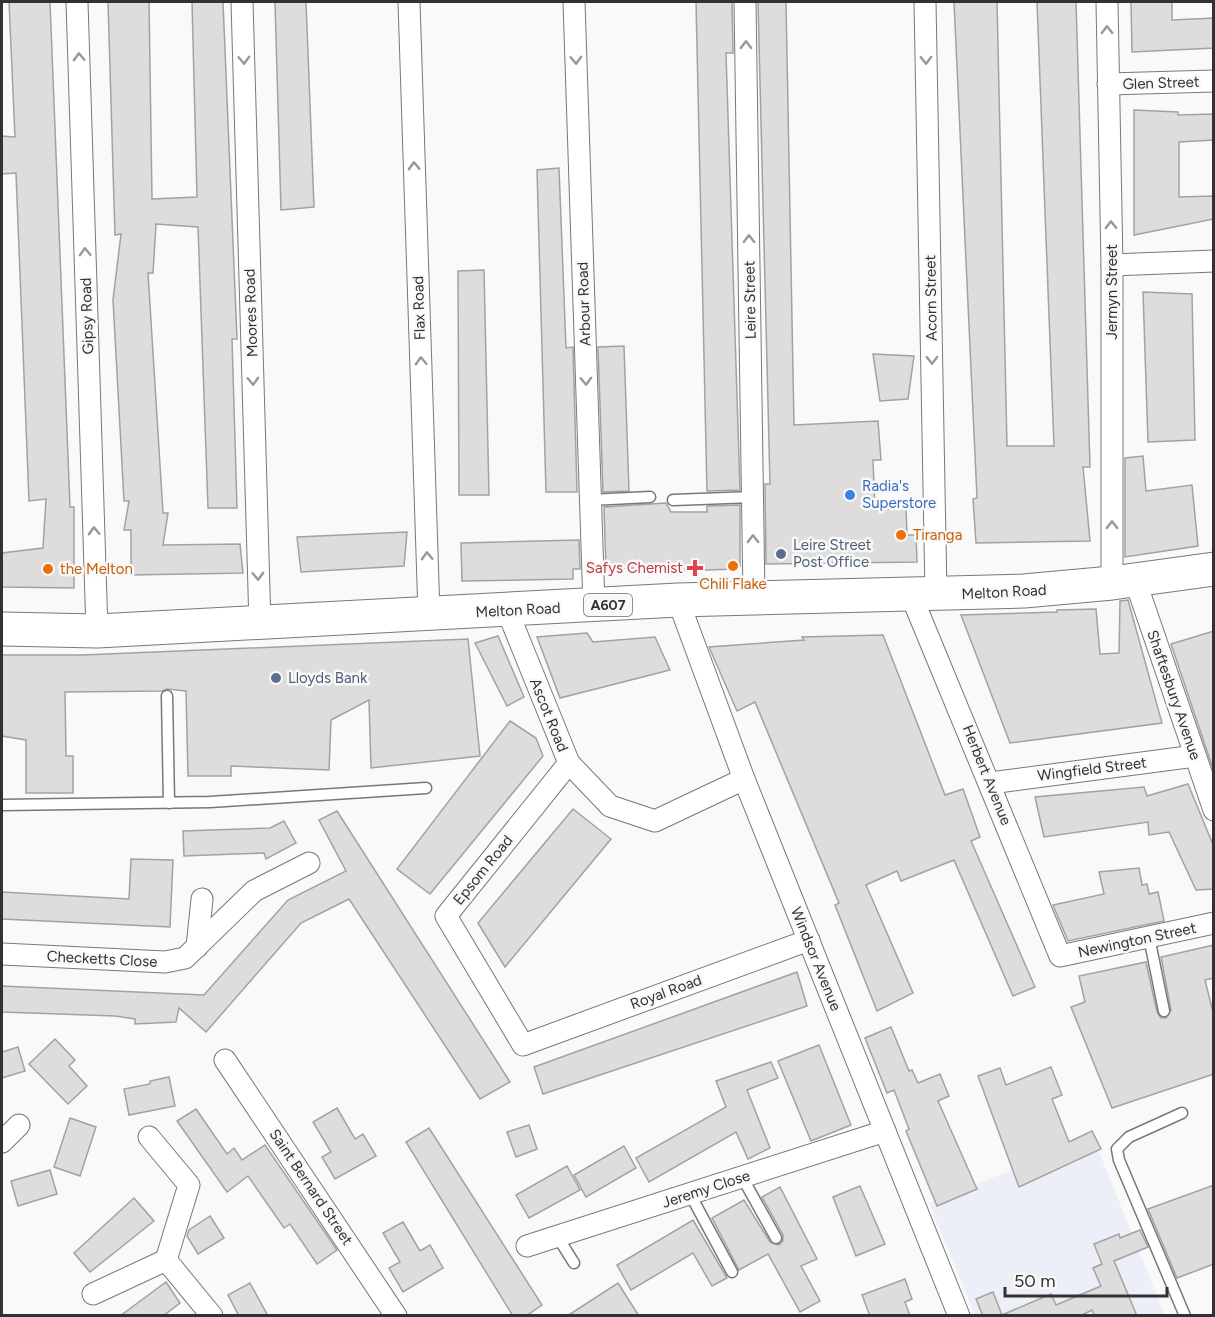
<svg xmlns="http://www.w3.org/2000/svg" width="1215" height="1317" font-family="Figtree,sans-serif">
<rect width="100%" height="100%" fill="#f9f9fa"/>
<path fill="#eceff7" d="M1095,1142l70,173h-190l-46,-112 83,-33 4,9z"/>
<g fill="#dedcdc" stroke="#a3a2a2" stroke-width="1.5">
<path d="M9,2h41l20,505h4v81l-72,-1v-34l41,-5 3,-49 -17,2 -13,-328 -14,1v-38l13,1z"/>
<path d="M108,2h41l3,197 45,-2 -5,-195h31l14,337h-5l5,169h-29l-10,-281 -42,-3 -3,49h-5l15,240h5l-5,32 77,-1 3,29 -112,2v-45h-7l5,-29h-5l-11,-201 8,-66 -6,1z"/>
<path d="M275,2h31l8,205 -33,3z"/>
<path d="M696,2h36l1,51h-7l14,437 -33,1z"/>
<path d="M758,2h28l8,423 84,-4 3,39h-8l2,50 31,-2 1,27h9l1,27 -151,2 -1,-80h5z"/>
<path d="M954,2h43l10,444h47l-17,-444h39l14,465h-7l7,74 -114,2 -3,-44 4,-1z"/>
<path d="M1131,2h41v18l42,-2v30l-82,4z"/>
<path d="M1134,110l44,2v3l36,-1v26l-35,2v55l35,-1v23l-80,16z"/>
<path d="M559,168l7,180 7,-1 4,145h-31l-9,-322z"/>
<path d="M484,270l5,225h-30l-1,-224z"/>
<path d="M1143,292l49,2 3,146 -47,2z"/>
<path d="M624,346l5,145 -26,1 -5,-145z"/>
<path d="M873,354l41,2 -6,43 -28,2z"/>
<path d="M1143,456l3,35 46,-6 6,61 -73,11v-99z"/>
<path d="M666,503l5,9h36v-6l33,-1v61h-3v3l-64,2v-4l-67,2 -2,-62z"/>
<path d="M407,532l-3,34 -103,6 -4,-35z"/>
<path d="M579,540l1,29h-7v10l-111,2 -1,-38z"/>
<path d="M1128,600l34,123 -152,20 -49,-128 96,-3v-2l39,-1 4,45 19,-1 1,-52z"/>
<path d="M1214,631v135h-2l-41,-122z"/>
<path d="M587,633l6,9 62,-5 15,33 -110,28 -23,-61z"/>
<path d="M883,635l62,160 18,-6 17,48 -9,4 64,146 -22,9 -59,-136 -53,21 -4,-10 -31,14 47,108 -36,18 -42,-106 4,-2 -84,-201 -18,9 -28,-64 95,-7 -2,-3z"/>
<path d="M498,636l26,61 -17,9 -32,-63z"/>
<path d="M468,639l12,117 -109,12 -2,-68 -38,20 -2,50 -98,-4v10h-43l-2,-85 -19,-2 -5,2 -97,1 1,64h7v37h-47v-53l-24,-4v-81h81z"/>
<path d="M510,721l26,17 7,18 -113,138 -33,-25z"/>
<path d="M1188,784l26,63v42l-18,1 -27,-58 -20,3 -1,-13 -104,15 -9,-40 109,-10 3,9z"/>
<path d="M573,809l38,30 -106,128 -27,-44z"/>
<path d="M337,811l173,271 -30,17 -131,-200 -48,24 -95,109 -27,-24 -3,14 -41,2v-5l-20,-3 -113,-4v-26l202,9 84,-95 58,-29 -27,-51z"/>
<path d="M284,821l12,22 -30,16 -2,-6 -80,3 -1,-25 87,-3z"/>
<path d="M131,859l42,1 -3,67 -168,-8v-27l127,7z"/>
<path d="M1139,868l3,17 5,-1 2,10 9,-2 6,29 -96,20 -15,-36 51,-11 -5,-22z"/>
<path d="M1214,945v33l-9,2 9,36v58l-102,34 -41,-101 14,-5 -6,-26 67,-14 11,50 4,6h5l5,-8 -10,-53z"/>
<path d="M797,972l10,34 -264,88 -9,-27z"/>
<path d="M891,1027l18,44 3,-1 6,13 22,-9 9,22 -11,5 39,88 -40,17 -31,-75 3,-2 -15,-39 -7,3 -22,-55z"/>
<path d="M55,1039l20,21 -6,6 18,20 -19,18 -39,-40z"/>
<path d="M819,1045l32,80 -40,16 -33,-80z"/>
<path d="M18,1047l7,24 -23,7v-26z"/>
<path d="M771,1062l7,16 -31,12 23,58 -22,11 -12,-27 -87,50 -13,-24 90,-51 -10,-26z"/>
<path d="M1051,1067l11,28 -10,4 17,43 23,-11 9,18 -82,38 -41,-111 22,-8 6,17z"/>
<path d="M169,1077l6,29 -46,9 -5,-26 26,-5v-3z"/>
<path d="M337,1108l18,31 8,-5 13,22 -41,23 -13,-22 9,-5 -18,-30z"/>
<path d="M196,1109l31,45 7,-6 8,12 23,-15 72,105 -20,14 -27,-40 -6,4 -36,-52 -21,16 -50,-71z"/>
<path d="M70,1118l26,9 -16,49 -26,-9z"/>
<path d="M529,1125l8,24 -21,8 -9,-25z"/>
<path d="M429,1128l113,177 -16,11h-13l-107,-174z"/>
<path d="M624,1146l12,22 -50,29 -12,-22z"/>
<path d="M567,1166l13,24 -51,28 -13,-23z"/>
<path d="M50,1170l7,24 -39,12 -7,-25z"/>
<path d="M1214,1185v79l-37,14 -29,-69z"/>
<path d="M860,1186l25,58 -29,12 -23,-59z"/>
<path d="M780,1187l37,72 -16,7 19,35 -20,11 -32,-58 -29,16 -27,-52 32,-18 26,42 9,3 4,-4v-6l-21,-38z"/>
<path d="M134,1198l20,23 -64,51 -16,-19z"/>
<path d="M210,1216l14,22 -26,16 -11,-18 2,-6z"/>
<path d="M693,1220l34,58 -15,8 -19,-33 -62,37 -14,-25z"/>
<path d="M403,1222l17,29 10,-6 13,23 -40,24 -14,-24 11,-6 -17,-29z"/>
<path d="M1140,1230l8,17 -34,14 23,55h-42l-3,-6 -12,6h-97l-7,-17 17,-7 9,23 49,-21 5,11 45,-19 -8,-18 9,-4 -8,-20 25,-10 1,4z"/>
<path d="M905,1279l7,20 -7,3 5,14h-40l-8,-21z"/>
<path d="M166,1282l14,21 -17,13h-43z"/>
<path d="M250,1283l18,33h-29l-11,-21z"/>
<path d="M618,1283l21,33h-72z"/>
</g>
<g fill="none" stroke-linecap="round" stroke-linejoin="round">
<defs>
<g id="lane">
<path d="M590,500l60,-3"/>
<path d="M673,500l80,-3"/>
<path d="M167,696l2,107"/>
<path d="M2,805l208,-3 216,-14"/>
<path d="M1149,937l15,74"/>
<path d="M1182,1113l-53,24 -12,12 2,11 66,156"/>
<path d="M742,1177l34,61"/>
<path d="M690,1194l42,78"/>
<path d="M557,1236l17,27"/>
</g>
<g id="street">
<path d="M77,2l20,629"/>
<path d="M242,2l18,623"/>
<path d="M409,2l20,612"/>
<path d="M574,2l20,604"/>
<path d="M745,2l9,596"/>
<path d="M925,2l11,593"/>
<path d="M1107,2l5,263v318"/>
<path d="M1108,84l106,-3"/>
<path d="M1112,265l102,-4"/>
<path d="M1135,580l79,230"/>
<path d="M911,595l149,361 154,-33"/>
<path d="M678,600l66,179 215,537"/>
<path d="M507,610l62,153 41,43 45,15 89,-42"/>
<path d="M569,763l-123,153 77,129 286,-105"/>
<path d="M990,783l205,-27"/>
<path d="M197,947l5,-48"/>
<path d="M2,954l163,8 20,-4 69,-67 55,-28"/>
<path d="M225,1060l171,256"/>
<path d="M149,1137l40,48 -23,75"/>
<path d="M2,1142l17,-17"/>
<path d="M527,1246l358,-115"/>
<path d="M93,1294l73,-34 46,56"/>
</g>
<path id="primary" d="M2,629l95,2 581,-31 346,-9 88,-8 102,-14"/>
</defs>
<use href="#lane" stroke="#777879" stroke-width="13"/>
<use href="#street" stroke="#777879" stroke-width="23"/>
<use href="#primary" stroke="#777879" stroke-width="35"/>
<use href="#lane" stroke="#fff" stroke-width="10"/>
<use href="#street" stroke="#fff" stroke-width="21"/>
<use href="#primary" stroke="#fff" stroke-width="33"/>
</g>
<defs><path id="oneway-chevron" d="M-2-3.5L2.5 0L-2 3.5" fill="none" stroke-width="1.6" stroke-linecap="round" stroke-linejoin="round" transform="scale(1.5)"/></defs>
<g stroke="#989899">
<use href="#oneway-chevron" transform="translate(1107 30) rotate(-91)"/>
<use href="#oneway-chevron" transform="translate(746 45) rotate(-91)"/>
<use href="#oneway-chevron" transform="translate(79 57) rotate(-92)"/>
<use href="#oneway-chevron" transform="translate(244 60) rotate(88)"/>
<use href="#oneway-chevron" transform="translate(576 60) rotate(88)"/>
<use href="#oneway-chevron" transform="translate(926 60) rotate(89)"/>
<use href="#oneway-chevron" transform="translate(414 166) rotate(-92)"/>
<use href="#oneway-chevron" transform="translate(1111 225) rotate(-91)"/>
<use href="#oneway-chevron" transform="translate(749 239) rotate(-91)"/>
<use href="#oneway-chevron" transform="translate(85 252) rotate(-92)"/>
<use href="#oneway-chevron" transform="translate(932 360) rotate(89)"/>
<use href="#oneway-chevron" transform="translate(421 361) rotate(-92)"/>
<use href="#oneway-chevron" transform="translate(253 381) rotate(88)"/>
<use href="#oneway-chevron" transform="translate(586 381) rotate(88)"/>
<use href="#oneway-chevron" transform="translate(1112 525) rotate(-90)"/>
<use href="#oneway-chevron" transform="translate(94 531) rotate(-92)"/>
<use href="#oneway-chevron" transform="translate(753 539) rotate(-91)"/>
<use href="#oneway-chevron" transform="translate(427 556) rotate(-92)"/>
<use href="#oneway-chevron" transform="translate(258 576) rotate(88)"/>
</g>
<circle fill="#3f7fe0" stroke="#f9f9fa" stroke-width="2" cx="850" cy="495" r="6"/>
<g fill="#e8710a" stroke="#f9f9fa" stroke-width="2">
<circle cx="901" cy="535" r="6"/>
<circle cx="733" cy="566" r="6"/>
<circle cx="48" cy="569" r="6"/>
</g>
<g fill="#5c6f8a" stroke="#f9f9fa" stroke-width="2">
<circle cx="781" cy="554" r="6"/>
<circle cx="276" cy="678" r="6"/>
</g>
<path fill="#e0444e" stroke="#f9f9fa" stroke-width="2" d="M692 559h6v6h6v6h-6v6h-6v-6h-6v-6h6z"/>
<g text-anchor="middle" dominant-baseline="central" stroke-width="5" stroke-linejoin="round" paint-order="stroke">
<rect fill="#f9f9fa" stroke="#6e6e6f" stroke-width="1.5" x="584" y="594" width="48" height="22" rx="4.5"/>
<g font-size="14" font-weight="bold" fill="#323233">
<text x="608" y="605">A607</text>
</g>
<g font-size="15" fill="#323233" stroke="#f9f9fa">
<text transform="translate(1161 83) rotate(-2)">Glen Street</text>
<text transform="translate(1112 292) rotate(-90)">Jermyn Street</text>
<text transform="translate(931 298) rotate(-91)">Acorn Street</text>
<text transform="translate(750 300) rotate(-91)">Leire Street</text>
<text transform="translate(584 304) rotate(-92)">Arbour Road</text>
<text transform="translate(419 308) rotate(-92)">Flax Road</text>
<text transform="translate(251 313) rotate(-92)">Moores Road</text>
<text transform="translate(87 316) rotate(-92)">Gipsy Road</text>
<text transform="translate(1004 592) rotate(-3)">Melton Road</text>
<text transform="translate(518 610) rotate(-3)">Melton Road</text>
<text transform="translate(1174 695) rotate(71)">Shaftesbury Avenue</text>
<text transform="translate(549 715) rotate(68)">Ascot Road</text>
<text transform="translate(1092 769) rotate(-7)">Wingfield Street</text>
<text transform="translate(987 775) rotate(68)">Herbert Avenue</text>
<text transform="translate(483 870) rotate(-51)">Epsom Road</text>
<text transform="translate(1137 940) rotate(-12)">Newington Street</text>
<text transform="translate(102 959) rotate(3)">Checketts Close</text>
<text transform="translate(816 959) rotate(68)">Windsor Avenue</text>
<text transform="translate(666 992) rotate(-20)">Royal Road</text>
<text transform="translate(311 1187) rotate(56)">Saint Bernard Street</text>
<text transform="translate(706 1189) rotate(-18)">Jeremy Close</text>
</g>
<g font-size="15" fill="#366cbe" stroke="#f9f9fa" text-anchor="start">
<text x="862" y="486">Radia's<tspan x="862" dy="17">Superstore</tspan></text>
</g>
<g font-size="15" fill="#c56008" stroke="#f9f9fa" text-anchor="start">
<text x="913" y="535">Tiranga</text>
<text x="60" y="569">the Melton</text>
<text x="733" y="584" text-anchor="middle">Chili Flake</text>
</g>
<g font-size="15" fill="#4e5e75" stroke="#f9f9fa" text-anchor="start">
<text x="793" y="545">Leire Street<tspan x="793" dy="17">Post Office</tspan></text>
<text x="288" y="678">Lloyds Bank</text>
</g>
<g font-size="15" fill="#be3a42" stroke="#f9f9fa" text-anchor="end">
<text x="683" y="568">Safys Chemist</text>
</g>
</g>
<rect width="1215" height="1317" fill="none" stroke="#323233" stroke-width="6"/>
<path d="M1005 1287v9h162v-9" fill="none" stroke="#323233" stroke-width="3"/>
<text x="1014" y="1287" font-size="18" fill="#323233" stroke="#f9f9fa" stroke-width="4.5" paint-order="stroke">50 m</text>
</svg>
